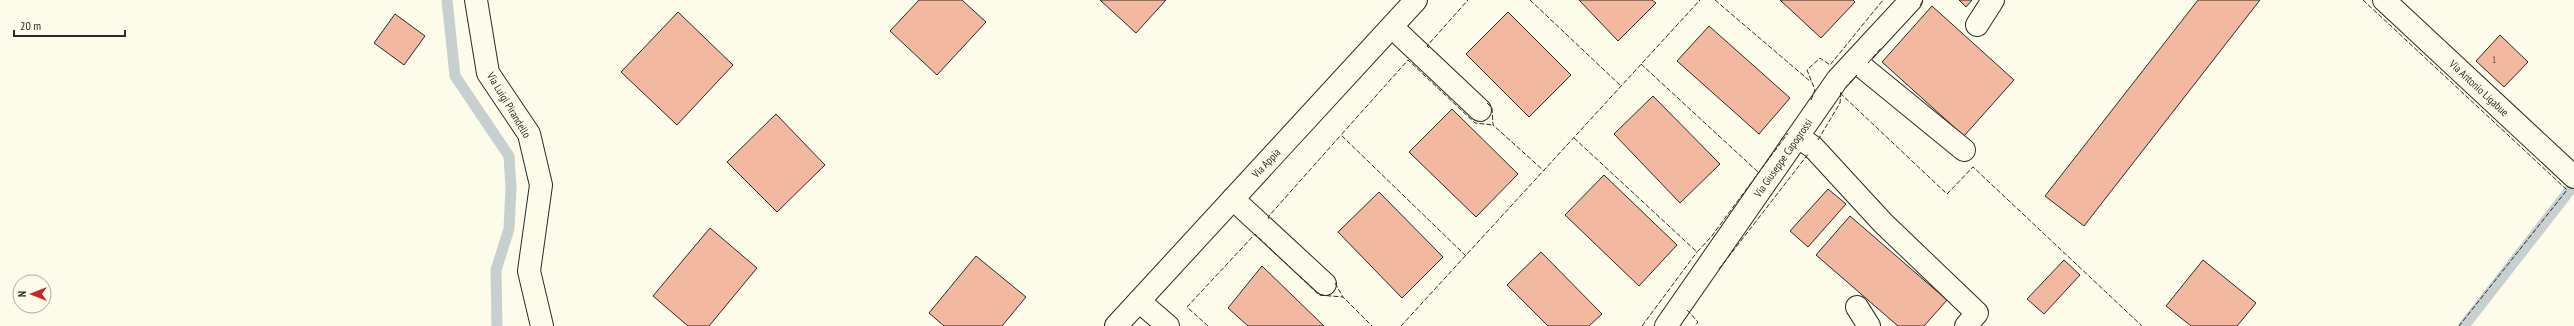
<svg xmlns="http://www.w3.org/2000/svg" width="2574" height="326" font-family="'PT Sans Narrow',sans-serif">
<rect width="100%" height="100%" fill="#fdfbea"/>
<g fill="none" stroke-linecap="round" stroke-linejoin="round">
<g stroke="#c7d0d0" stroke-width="11">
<path d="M447,0l8,76 54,80 2,32 -2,41 -13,41 1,56"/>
<path d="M2464,326l106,-136"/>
</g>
</g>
<g fill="#f2b8a0" stroke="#2b2b2b">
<path d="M919,0h43l24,22 -49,53 -47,-44z"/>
<path d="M1100,0h66l-30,33z"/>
<path d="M1579,0h73l4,3 -38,38z"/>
<path d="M1780,0h73l2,2 -34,36z"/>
<path d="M1959,0h13l-6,7z"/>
<path d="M2198,0h62l-176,226 -39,-30z"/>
<path d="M1932,6l82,74 -50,56 -82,-74z"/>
<path d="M678,12l55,53 -56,60 -56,-53z"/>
<path d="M1508,12l63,63 -42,42 -63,-63z"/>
<path d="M395,14l30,22 -21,29 -30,-22z"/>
<path d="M1709,26l81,72 -31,36 -82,-73z"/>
<path d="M2500,35l28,27 -24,25 -28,-26z"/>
<path d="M1653,96l67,68 -40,39 -66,-69z"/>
<path d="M1452,109l66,65 -42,43 -67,-65z"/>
<path d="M776,114l49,51 -48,47 -50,-50z"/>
<path d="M1604,175l73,70 -38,41 -74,-71z"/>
<path d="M1828,189l18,15 -38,43 -18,-16z"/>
<path d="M1379,192l64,65 -41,41 -64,-66z"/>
<path d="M1850,216l97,84 -23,26h-26l-82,-71z"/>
<path d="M710,228l47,40 -48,58h-21l-35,-30z"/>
<path d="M1541,252l61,62 -13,12h-41l-41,-41z"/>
<path d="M976,256l50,41 -24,29h-58l-15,-13z"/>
<path d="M2064,260l16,15 -36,39 -17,-15z"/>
<path d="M2203,260l53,43 -19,23h-46l-25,-20z"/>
<path d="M1262,266l62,60h-76l-20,-18z"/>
</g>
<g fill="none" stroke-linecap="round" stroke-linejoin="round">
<defs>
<g id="minor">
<path d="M476,0l12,73 41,61 12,51 -12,86 13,55"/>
<path d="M2384,0l190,177"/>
<path d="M1977,25l16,-25"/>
<path d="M1392,27l88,83"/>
<path d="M1855,61l109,89"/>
<path d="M1798,137l15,10 70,76 94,90 -11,13"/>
<path d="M1233,199l92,85"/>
<path d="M1139,301l29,25"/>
<path d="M1857,307l12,19"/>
<path d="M1666,326l171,-246 74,-80"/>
</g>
<path id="major" d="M1116,326l300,-326"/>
</defs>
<use href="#minor" stroke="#2b2b2b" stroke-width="24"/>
<use href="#major" stroke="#2b2b2b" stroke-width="24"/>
<use href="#minor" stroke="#fdfbea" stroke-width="22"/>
<use href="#major" stroke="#fdfbea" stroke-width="22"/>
<g stroke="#2b2b2b" stroke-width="1" stroke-dasharray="5 2" stroke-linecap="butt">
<path d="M1530,0l91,86"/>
<path d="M1715,0l96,82"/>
<path d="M2363,0l204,190 -108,136"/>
<path d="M1920,5l4,-5"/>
<path d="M1429,48l-2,-2 41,-46"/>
<path d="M1868,63l13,-15"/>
<path d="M1641,64l117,108"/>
<path d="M1845,88l12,-13"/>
<path d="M1840,93l107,101 26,-27 169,159"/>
<path d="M1811,100l4,-10 -8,-20 13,-12 10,7 53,-65"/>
<path d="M1487,103l5,5 1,17 51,46"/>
<path d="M1574,138l123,114 14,-15 77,-104"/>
<path d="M1818,140l22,-37 1,-11"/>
<path d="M1269,219l-1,-2 73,-82"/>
<path d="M1466,256l-125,-121 67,-75 67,63 18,2"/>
<path d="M1719,269l90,-116"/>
<path d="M1335,283l8,14"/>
<path d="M1687,310l11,12 -3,4"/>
<path d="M1208,326l-21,-19 68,-73 64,61 24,2 29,29"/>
<path d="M1401,326l299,-326"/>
<path d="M1642,326l55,-74"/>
</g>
</g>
<g text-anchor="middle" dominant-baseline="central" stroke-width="3" stroke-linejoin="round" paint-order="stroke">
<g font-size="9" fill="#5d4e48">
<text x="2494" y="59">1</text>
</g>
<g font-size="11" fill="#2b2b2b" stroke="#fdfbea">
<text transform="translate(2479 88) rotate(43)">Via Antonio Ligabue</text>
<text transform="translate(509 105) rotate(59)">Via Luigi Pirandello</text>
<text transform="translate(1783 158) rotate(-55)">Via Giuseppe Capogrossi</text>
<text transform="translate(1266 163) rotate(-47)">Via Appia</text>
</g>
</g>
<g transform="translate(32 294) rotate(270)"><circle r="19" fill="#fdfbea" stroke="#a9a89e"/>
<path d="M0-3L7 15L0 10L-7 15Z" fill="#c62828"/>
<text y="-6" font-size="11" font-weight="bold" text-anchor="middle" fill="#2b2b2b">N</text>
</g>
<path d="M14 30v6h111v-6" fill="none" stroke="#2b2b2b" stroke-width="2"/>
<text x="20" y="30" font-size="12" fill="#2b2b2b" stroke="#fdfbea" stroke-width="3" paint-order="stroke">20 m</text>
</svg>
